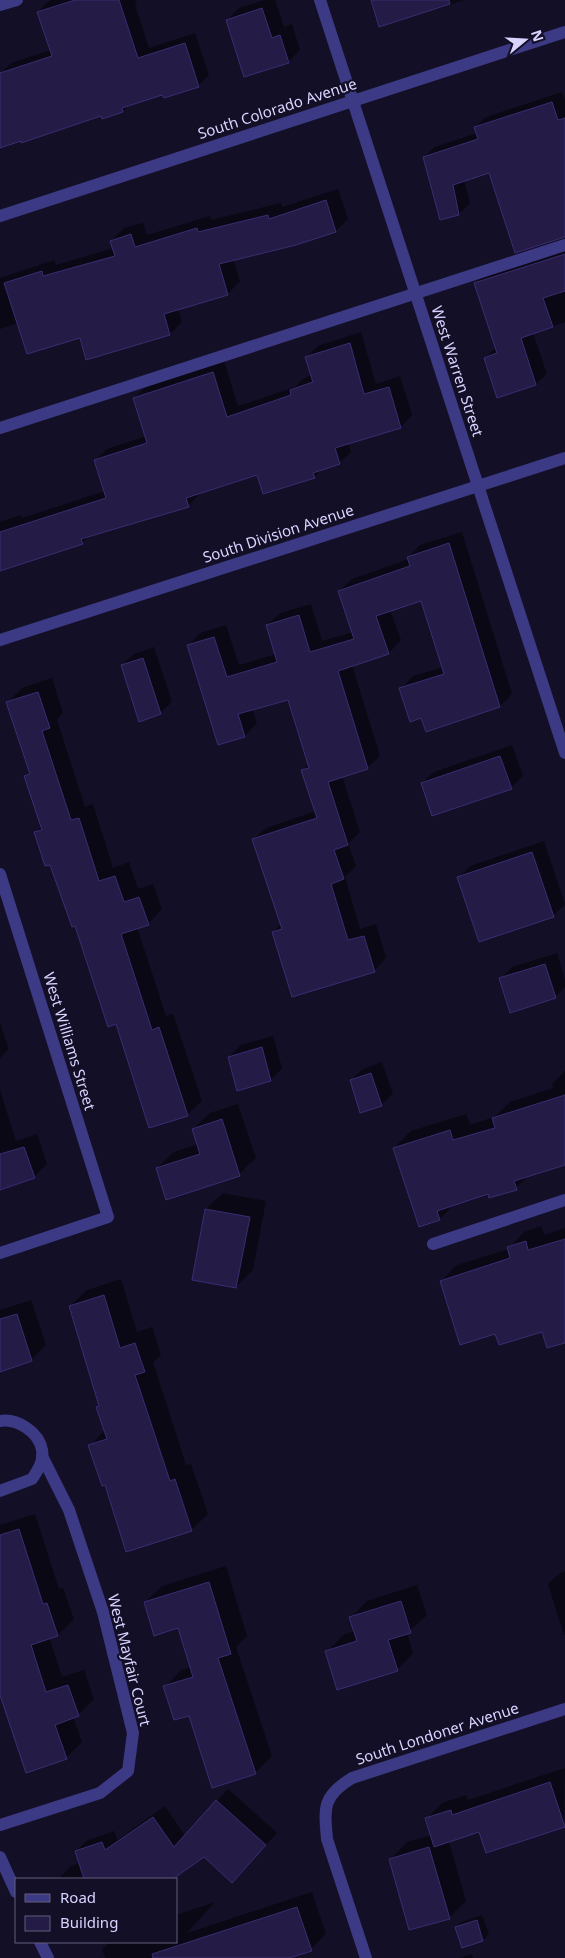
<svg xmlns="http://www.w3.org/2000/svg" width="565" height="1958" font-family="'Noto Sans',sans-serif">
<rect width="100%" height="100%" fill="#130f26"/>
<g fill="#0007">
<path d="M53,0h83l1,3 -2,2 14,43 46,-15 14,42 -11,11 -35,7 -34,12 -6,6 -21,3 -102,33v-73l11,-11 40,-13 -13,-38 11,-11z"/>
<path d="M264,0h11l9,27 8,-3 8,26 -12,12 -61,-42 12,-12z"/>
<path d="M372,0h92l-27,9v-2z"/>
<path d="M562,92l3,8v136l-75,-64 -26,8 6,23 -11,11 -18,4 -17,-61 11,-10 42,-14 -2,-6 11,-10z"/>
<path d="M338,189l10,30 -12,12 -103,28 7,22 -12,13 -50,15 4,13 -12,12 -89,2 -63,-13 -18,6v-51l54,-18 2,5 58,-17 -3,-7 13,-13 19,-5 4,12 63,-19 1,4 70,-17 1,4z"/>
<path d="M565,247v75l-32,11 14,41 -11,10 -38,13 -13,-39 11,-11 -21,-64 11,-10z"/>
<path d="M361,332l15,52 24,-8 12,39 -11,12 -53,16 3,9 -12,11 -17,6 -8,8 -56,-4 -59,19 1,2 -12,12 -97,28 -9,9 -82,27v-48l21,-7 1,3 83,-27 -10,-31 12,-11 39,-13 -12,-38 12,-11 78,-26 14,45 57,-19 8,-8 9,-4 -6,-17 12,-12z"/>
<path d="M462,532l50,162 -12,12 -78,10 -21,-27 12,-13 30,-9 -21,-68 -32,11 11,30 -12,13 -37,12 28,91 -13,12 -25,8 18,56 -12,12 8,22 -11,11 15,52 16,-5 10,34 -12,13 -100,-39 7,-8 -28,-84 13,-12 50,-17 -14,-40 7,-7 -20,-66 -37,11 5,14 -12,13 -26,8 -31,-98 12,-13 26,-8 13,40 37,-11 -9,-29 13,-12 31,-9 11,37 31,-9 -14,-41 13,-12 57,-20 -1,-2 12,-12z"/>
<path d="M154,647l18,55 -12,11 -38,-48 12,-11z"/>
<path d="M52,678l11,35 -6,7 28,87 8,-3 20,64 16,-6 9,27 15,-5 9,25 -14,15 -11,3 29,89 7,-2 29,87 -15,14 -71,-92 -65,-160 -15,-31 6,-6 -16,-50 4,-4 -22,-70 14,-14z"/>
<path d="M512,745l11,31 -12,12 -89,-5 12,-11z"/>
<path d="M544,841l21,63 -12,12 -94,-39 11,-11z"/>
<path d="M557,953l8,27v7l-10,10 -54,-18 11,-12z"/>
<path d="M0,1023l9,26 -9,9z"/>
<path d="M273,1036l9,32 -11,12 -33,9 -9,-32 12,-12z"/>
<path d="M382,1062l11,32 -12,11 -30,-25 12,-11z"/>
<path d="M565,1071v92l-35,11 -14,14 -27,5 -33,10 -16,16 -46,-71 17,-17 55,-17 4,11 24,-8 16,-15 43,-14 -1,-4z"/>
<path d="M0,1090l16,51 21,-7 10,30 -13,13 -34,12z"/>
<path d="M238,1104l18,54 -17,16 -82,-6 17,-16 24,-8 -5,-15 17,-16z"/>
<path d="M223,1193l43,8 -13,69 -17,17 -30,-78z"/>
<path d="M541,1226l3,9 21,-7v113l-22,-11 -47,3 -55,-52 16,-16 52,-16 15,-17z"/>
<path d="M121,1279l16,53 15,-5 9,28 -8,7 33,103 5,-1 17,50 -17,16 -86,-46 -15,-38 15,-16 -7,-23 2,-2 -30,-99 17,-16z"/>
<path d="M31,1300l15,45 -15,15 -31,10v-60z"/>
<path d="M35,1514l24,75 4,-1 11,31 -16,16 -9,2 13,40 22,-7 10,29 -16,16 -5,2 9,25 -16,16 -66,-65v-168z"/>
<path d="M226,1566l21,70 -11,11 36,109 -17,17 -65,-59 -25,-27 16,-17 10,-3 -12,-40 -34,-25 17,-16z"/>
<path d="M565,1571v64h-1l-16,-51 12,-11z"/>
<path d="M417,1585l10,30 -20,18 6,20 -16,17 -70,-18 16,-17 12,-4 -4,-13 16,-17z"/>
<path d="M565,1768l-1,58 -84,4 -31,11 17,60 -17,17 -58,-59 16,-17 25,-7 -6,-16 16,-16 24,-8 2,5z"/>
<path d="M228,1789l49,44 -33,36 -40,-13 -33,23h-111l-1,-1 12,-12 9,-3 -4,-12 12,-11 26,-9 3,9 48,-34 20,30z"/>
<path d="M312,1892l14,42 -15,15 -26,9h-180l-3,-9 8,-7h66v-27l39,-13 -28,31z"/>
<path d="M482,1915l7,19 -6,6 -20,6 -7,-19 6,-5z"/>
<path d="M471,1954l2,4h-14z"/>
</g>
<g fill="#241b47" stroke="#3b2d73">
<path d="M75,0h44l19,58 47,-15 14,44 -35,11 -2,-3 -40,13 1,4 -21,7 -1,-3 -80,27v-2l-21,7v-75l52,-17 -15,-44z"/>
<path d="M371,0h78l1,4 -71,23z"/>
<path d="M262,8l10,30 8,-3 9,28 -45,14 -18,-57z"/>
<path d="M552,102l6,18 7,-2v119l-50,16 -26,-80 -36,12 6,30 -19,5 -17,-63 55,-18 -4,-12z"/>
<path d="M326,200l10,32 -40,13 -77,19 9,31 -64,19 6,21 -84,25 -6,-22 -53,16 -23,-71 38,-12 1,5 72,-20 -5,-15 21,-7 4,13 62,-19 1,4 70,-17 1,4z"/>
<path d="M565,254v37l-22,7 10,29 -32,11 15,47 -39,13 -13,-40 13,-5 -23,-70z"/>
<path d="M350,343l14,51 25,-7 12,41 -66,20 5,16 -27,9 2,5 -52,16 -6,-19 -71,23 3,9 -108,32 2,5 -83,27v-39l106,-34 -12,-38 53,-17 -14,-45 80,-26 14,45 64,-22 -1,-5 23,-8 -8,-25z"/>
<path d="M449,543l51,164 -74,25 -5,-14 -11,4 -11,-34 45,-14 -23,-73 -45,15 13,38 -51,17 30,98 -40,13 20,63 -14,5 10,29 -13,5 17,56 16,-4 11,36 -83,25 -20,-65 10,-3 -30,-90 65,-21 -16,-48 8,-2 -21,-68 -50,14 7,23 -27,8 -31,-100 27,-8 13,40 50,-15 -11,-37 33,-10 11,37 44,-13 -16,-48 72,-25 -3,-9z"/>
<path d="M143,658l18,56 -22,8 -18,-57z"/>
<path d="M38,692l12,36 -8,3 29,89 8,-2 20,63 16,-5 9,26 15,-5 10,28 -28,9 31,96 7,-3 29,89 -39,12 -33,-104 -8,3 -33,-101 -3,1 -22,-62 -5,1 -11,-34 8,-2 -18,-54 6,-2 -24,-72z"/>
<path d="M500,756l12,33 -80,27 -11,-33z"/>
<path d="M532,852l22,65 -75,25 -22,-65z"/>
<path d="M545,964l11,34 -46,15 -11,-35z"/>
<path d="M262,1047l9,34 -34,10 -9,-34z"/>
<path d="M371,1073l11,33 -22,7 -10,-33z"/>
<path d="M565,1095v70l-51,16 3,9 -28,8 -1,-4 -51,17 3,9 -21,7 -26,-79 57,-18 3,10 42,-12 -3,-10z"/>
<path d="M222,1119l18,57 -74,24 -10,-32 44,-14 -8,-25z"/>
<path d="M24,1147l11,31 -35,12v-36z"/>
<path d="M205,1209l45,8 -14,71 -44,-8z"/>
<path d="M565,1239v104l-18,5 -5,-16 -43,13 -4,-11 -35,11 -20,-64 70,-23 -3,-11 19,-6 2,9z"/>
<path d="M104,1295l16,53 15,-5 10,29 -10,3 35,106 5,-2 17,52 -66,21 -21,-67 -3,1 -14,-41 19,-6 -11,-32 3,-1 -30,-100z"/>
<path d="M17,1314l15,47 -32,11v-53z"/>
<path d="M19,1529l24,75 4,-1 11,33 -27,9 15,47 22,-7 11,31 -24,9 12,34 -41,14 -26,-78v-160z"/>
<path d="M209,1582l22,72 -13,4 38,116 -44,14 -23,-72 -15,4 -11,-34 30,-9 -15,-49 -24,8 -10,-34z"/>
<path d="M401,1601l10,32 -23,7 10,31 -61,19 -12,-39 32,-10 -8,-24z"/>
<path d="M550,1782l15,45 -79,26 -7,-21 -45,15 -9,-29 26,-8 1,5z"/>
<path d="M216,1800l50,45 -34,38 -28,-26 -31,22h-89l-9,-28 27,-9 3,8 48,-33 21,30z"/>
<path d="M429,1847l21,72 -41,11 -20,-71z"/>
<path d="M297,1907l15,44 -23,7h-136l-1,-4z"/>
<path d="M477,1920l6,21 -21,7 -7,-21z"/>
</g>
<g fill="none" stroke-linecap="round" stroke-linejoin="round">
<g stroke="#3d3a85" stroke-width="12">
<path d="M0,5l17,-5"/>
<path d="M0,428l565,-183"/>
<path d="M433,1244l132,-44"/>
</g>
<g stroke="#3d3a85" stroke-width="12">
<path d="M320,0l245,753"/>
<path d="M0,216l565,-184"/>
<path d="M0,640l565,-182"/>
<path d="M0,874l108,343 -108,36"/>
<path d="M0,1421c17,-3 39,11 42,29 2,11 -4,20 -10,29l-32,12"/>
<path d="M0,1825l100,-32 28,-22 5,-38 -30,-121 -34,-102 -27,-54"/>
<path d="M0,1857l16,35"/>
<path d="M40,1942l8,16"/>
<path d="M366,1958l-39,-119c-3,-33 -4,-43 25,-61l213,-69"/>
</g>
</g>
<g text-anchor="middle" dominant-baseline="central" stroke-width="4.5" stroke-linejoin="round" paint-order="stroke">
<g font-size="15" fill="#d9d4ff" stroke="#130f26">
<text transform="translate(277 108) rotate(-18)">South Colorado Avenue</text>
<text transform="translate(458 371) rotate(72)">West Warren Street</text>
<text transform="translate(278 533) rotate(-18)">South Division Avenue</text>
<text transform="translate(70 1041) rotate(73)">West Williams Street</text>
<text transform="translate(130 1660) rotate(76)">West Mayfair Court</text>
<text transform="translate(437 1733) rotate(-18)">South Londoner Avenue</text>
</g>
</g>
<rect x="15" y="1878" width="162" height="65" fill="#130f26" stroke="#625e7d"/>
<rect x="25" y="1894" width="25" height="8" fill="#3d3a85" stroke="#625e7d"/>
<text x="60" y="1903" font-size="15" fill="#d9d4ff">Road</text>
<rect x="25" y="1916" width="25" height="15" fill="#241b47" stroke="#625e7d"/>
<text x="60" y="1928" font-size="15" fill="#d9d4ff">Building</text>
<g transform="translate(525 40) rotate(72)" stroke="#130f26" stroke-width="4" paint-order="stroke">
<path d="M0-4L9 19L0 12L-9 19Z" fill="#d9d4ff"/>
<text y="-8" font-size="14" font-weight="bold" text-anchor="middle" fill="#d9d4ff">N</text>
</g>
</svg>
